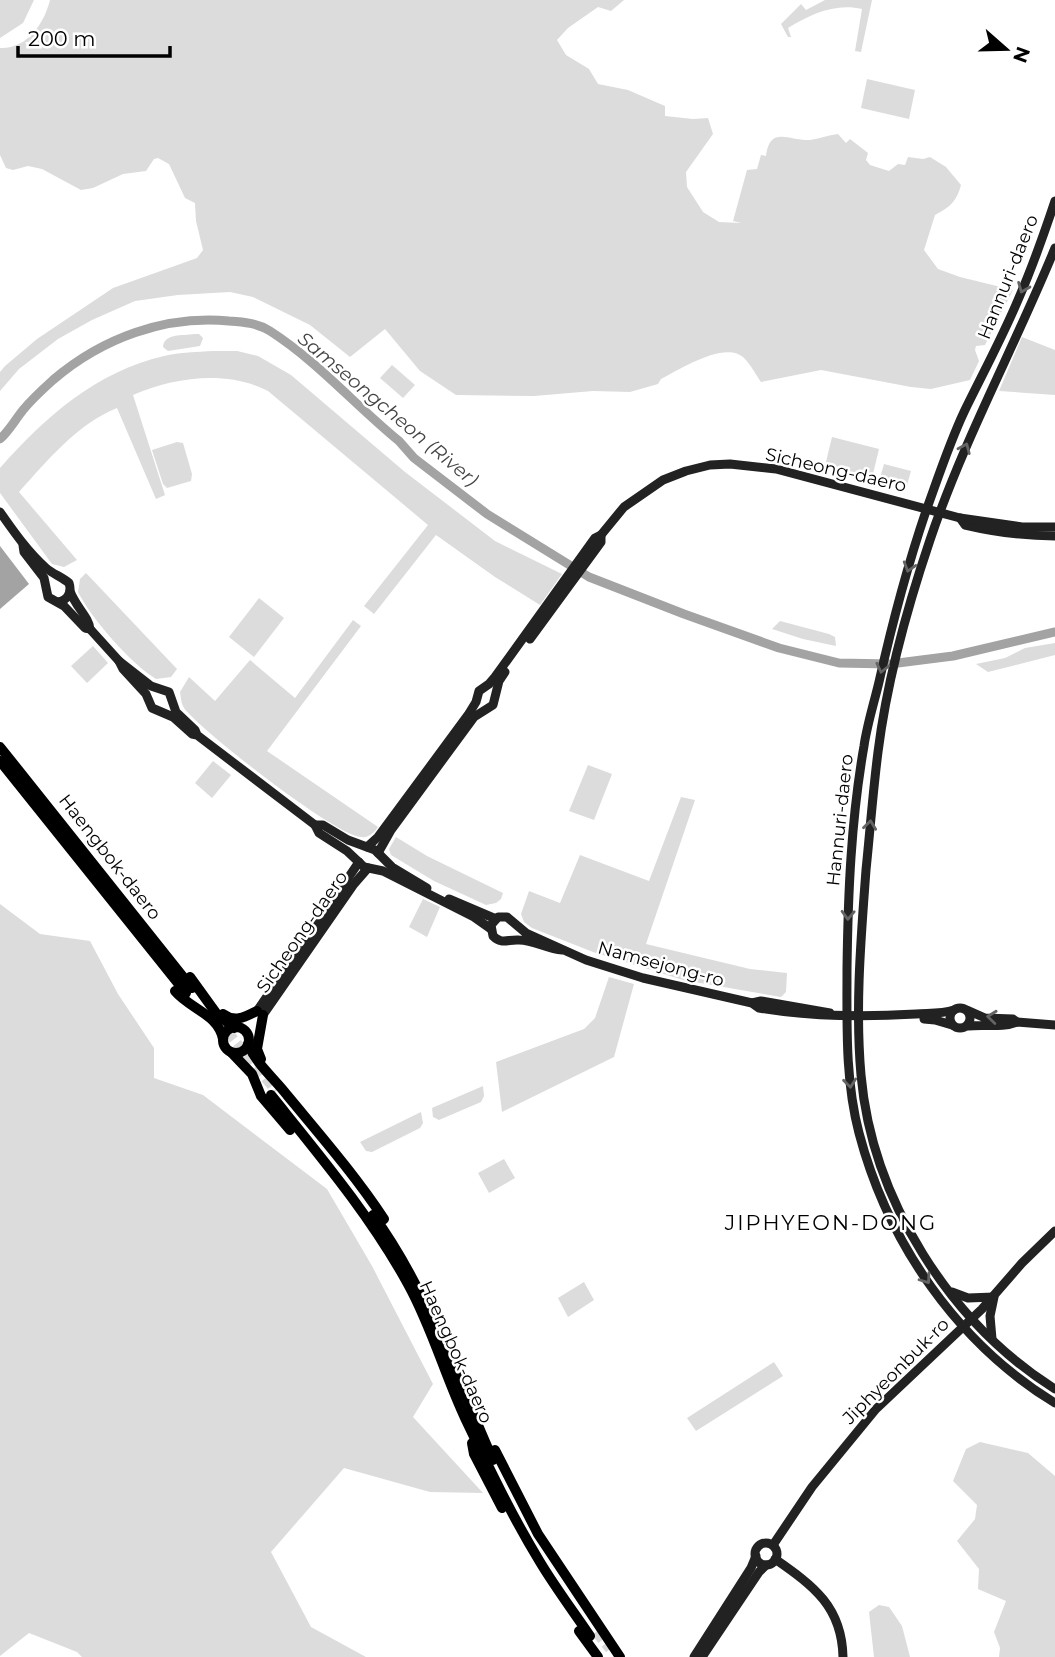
<svg xmlns="http://www.w3.org/2000/svg" width="1055" height="1657" font-family="Montserrat,sans-serif">
<rect width="100%" height="100%" fill="#fff"/>
<g fill="#dcdcdc">
<path d="M0,0h34l-11,23 -23,15z"/>
<path d="M50,0h574l-13,11 -13,-4 -30,21 -11,12 9,15 23,14 9,15 30,6 37,16v10l28,3 15,-1 5,16 -27,38 1,15 16,25 16,10 22,1 -8,-2 14,-51 10,-1 4,-14 5,1c4,-31 23,-15 44,-16 9,-1 18,-5 28,-6l8,9 4,-4 18,14 -2,7 4,5 19,6 9,-7 7,1 3,-8 15,2 7,-2 16,10 15,18c-4,16 -12,23 -26,30l-11,35 14,19 22,8 53,13 -28,55 -9,1 -1,4 4,11 -9,19 -39,9 -20,-2 -90,-17 -60,12c-5,-7 -10,-17 -17,-24 -18,-18 -64,11 -83,21l-3,5 -28,8 -37,-1 -59,5 -78,-1 -36,-24 -35,-42 -35,28 -40,-32 -57,-28 -23,-5 -52,3 -43,6 -43,19 -34,19 -39,30 -19,22v-19l5,-6 32,-27 76,-51 84,-30 6,-8 -7,-29 -1,-18 -10,-5 -16,-34 -11,-6 -4,1 -8,12 -23,3 -30,14 -12,2 -39,-21 -14,-3 -15,4 -7,-2 -6,-13v-107c27,1 44,-24 50,-48z"/>
<path d="M825,0h47l-11,52 -6,-1 7,-42c-27,-6 -51,5 -74,19l3,9h-3l-7,-13 20,-20 5,6z"/>
<path d="M867,79l48,11 -6,29 -48,-11z"/>
<path d="M194,334h5l4,4 -3,8 -32,5 -5,-4c1,-14 20,-11 31,-13z"/>
<path d="M1022,337l33,13v45l-56,-4z"/>
<path d="M213,351h24l21,5 33,19 114,97 90,69 67,33 -22,31 -45,-28 -59,-42 -62,79 -10,-8 64,-81 -160,-134c-41,-21 -93,-14 -135,4l32,100 -9,4 -39,-91c-40,16 -70,53 -98,84l58,68 -13,7 -12,-3 -52,-71v-25c46,-52 96,-96 164,-112 16,-4 33,-4 49,-5z"/>
<path d="M392,365l23,20 -12,13 -23,-20z"/>
<path d="M832,437l47,12 -7,29 -47,-12z"/>
<path d="M177,442l6,1 9,31 -1,7 -24,7 -4,-4 -11,-34z"/>
<path d="M884,464l27,7 -4,14 -27,-7z"/>
<path d="M86,573l91,96 -6,8 -15,2c-25,-15 -65,-61 -78,-87l2,-13z"/>
<path d="M259,598l25,20 -30,39 -25,-20z"/>
<path d="M353,620l8,6 -94,125 111,76c-4,6 -9,11 -17,10 -25,-1 -160,-106 -177,-129 -3,-5 -3,-10 -4,-16l9,-15 26,24 35,-41 45,38z"/>
<path d="M780,621l49,13 6,3 1,9 -33,-7 -31,-10z"/>
<path d="M1055,643v12l-67,17 -12,-8 29,-6 20,-10z"/>
<path d="M93,646l15,17 -21,20 -16,-17z"/>
<path d="M213,761l18,14 -19,23 -17,-15z"/>
<path d="M588,765l24,9 -18,46 -25,-9z"/>
<path d="M681,797l14,3 -49,144 104,25 37,4 -1,19 -5,5 -98,-17 -90,-28 -61,-24 -8,-6 -3,-8 8,-23 31,12 20,-48 69,26z"/>
<path d="M396,837l31,19 76,37 -2,6 -5,4 -10,2 -52,-24 -43,-26 -2,-6z"/>
<path d="M423,899l17,8 -13,30 -18,-10z"/>
<path d="M0,904l40,30 50,7 28,53 36,54v30l49,17 124,94 45,77 61,118 -20,33 70,76 -53,-1 -86,-24 -73,84 40,75 55,30h-284l-5,-5 -48,-19 -29,23z"/>
<path d="M609,977l25,7 -20,73 -112,55 -6,-50 88,-33 11,-11z"/>
<path d="M483,1086l1,10 -3,6 -42,18 -6,-3 -1,-9z"/>
<path d="M421,1112l2,11 -3,5 -48,24 -6,-1 -6,-9z"/>
<path d="M504,1159l11,19 -26,15 -11,-20z"/>
<path d="M584,1282l10,18 -26,17 -10,-19z"/>
<path d="M774,1362l9,14 -87,55 -9,-13z"/>
<path d="M980,1442l48,11 27,23v181h-56l1,-9 -6,-16 12,-31 -28,-12 1,-20 -22,-28 18,-22 2,-14 -24,-24 13,-32z"/>
<path d="M879,1605l10,2 13,19 8,31h-36l-5,-45z"/>
</g>
<path fill="#a3a3a3" d="M0,546l29,38 -29,25z"/>
<g fill="none" stroke-linecap="round" stroke-linejoin="round">
<path stroke="#a3a3a3" stroke-width="9" d="M0,439c9,-8 15,-19 23,-29 9,-11 20,-21 30,-30 49,-42 112,-65 176,-59 15,1 28,2 41,10 47,30 86,75 129,110l15,17 73,56 102,63 95,37 95,34 60,15 51,1 63,-8 102,-24"/>
<g stroke="#d9d9d9" stroke-width="10" stroke-dasharray="10 5" stroke-linecap="butt">
<path d="M218,1020l58,71"/>
<path d="M596,1632l14,17"/>
</g>
<g stroke="#222" stroke-width="9">
<path d="M1055,201c-11,33 -23,67 -37,99 -16,38 -36,75 -54,112 -15,32 -26,66 -38,99 -19,56 -34,113 -47,171 -5,21 -12,43 -15,64 -13,74 -16,148 -17,223 0,55 -2,111 12,164 29,110 98,210 196,270"/>
<path d="M1055,248c-40,98 -91,191 -125,292 -23,68 -43,140 -52,212 -5,39 -8,79 -12,118 -5,68 -11,137 -5,205 11,124 89,248 194,314"/>
<path d="M0,512c14,20 28,40 46,56 7,6 16,9 23,15 3,9 -1,17 -11,19"/>
<path d="M960,518l5,7c30,7 59,11 90,11"/>
<path d="M23,545l1,7 20,26 4,19 16,9 21,22 5,1 29,32"/>
<path d="M70,591c5,15 19,26 20,38"/>
<path d="M530,639l71,-97v-7"/>
<path d="M197,735l-2,-5 -19,-18 -7,-20 -18,-6 -32,-25 4,8 23,25 6,14 21,9 19,17 5,1 118,90 4,8 28,18 17,16 19,4 91,46 17,12"/>
<path d="M315,825h8l25,15 27,10 17,17 35,21"/>
<path d="M367,847l11,-10 90,-122 8,-13 3,-11 10,-7 6,-7 100,-139 6,-3 23,-28 39,-27 23,-9 24,-6 20,-1 46,5 184,49 62,9h33"/>
<path d="M378,853l13,-23 83,-113 19,-12 6,-24 6,-9"/>
<path d="M449,899l47,20"/>
<path d="M562,950c-15,-1 -28,-10 -43,-10 -11,-1 -17,5 -26,-4l-2,-11 7,-8h9l19,16 60,27 57,18 109,25 7,5c52,9 105,9 157,6 13,-1 25,0 38,-4"/>
<path d="M752,1003l9,-2 69,12"/>
<circle cx="960" cy="1018" r="10"/>
<path d="M967,1010l18,8 28,1 4,3c-14,6 -34,2 -49,4"/>
<path d="M257,1011l102,-149"/>
<path d="M263,1015l91,-131 14,-16"/>
<path d="M924,1019l11,1 17,5"/>
<path d="M1017,1022l38,3"/>
<path d="M952,1292l16,6 26,-1 -4,19 2,23"/>
<circle cx="766" cy="1554" r="11"/>
<path d="M773,1545l39,-58 64,-78 106,-100 40,-46 33,-32"/>
<path d="M775,1559c39,27 67,48 68,98"/>
<path d="M694,1657l57,-89 5,-12"/>
<path d="M702,1657l57,-85 7,-7"/>
</g>
<g stroke="#000" stroke-width="10">
<path d="M0,747l192,241"/>
<path d="M0,761l186,232"/>
<path d="M190,977l26,36 18,15"/>
<path d="M175,991c15,18 43,23 48,48"/>
<path d="M223,1014c12,9 22,3 34,-3"/>
<circle cx="236" cy="1040" r="13"/>
<path d="M248,1044c9,21 25,33 39,51 33,40 68,80 97,124"/>
<path d="M231,1052l21,22 9,22 29,34"/>
<path d="M261,1059l-4,-10 6,-34"/>
<path d="M271,1095c49,61 99,120 137,189 24,43 37,92 58,136 23,48 46,96 74,142 15,25 33,49 50,74"/>
<path d="M373,1215c54,74 83,162 120,245"/>
<path d="M472,1443l2,11 28,54"/>
<path d="M495,1450l43,84 82,123"/>
<path d="M579,1631l19,26"/>
</g>
</g>
<defs><path id="oneway-chevron" d="M-2-3.5L2.5 0L-2 3.5" fill="none" stroke-width="1.6" stroke-linecap="round" stroke-linejoin="round" transform="scale(1.75)"/></defs>
<g stroke="#646464">
<use href="#oneway-chevron" transform="translate(1023 288) rotate(112)"/>
<use href="#oneway-chevron" transform="translate(965 448) rotate(-67)"/>
<use href="#oneway-chevron" transform="translate(909 567) rotate(107)"/>
<use href="#oneway-chevron" transform="translate(882 668) rotate(103)"/>
<use href="#oneway-chevron" transform="translate(870 825) rotate(-83)"/>
<use href="#oneway-chevron" transform="translate(848 915) rotate(92)"/>
<use href="#oneway-chevron" transform="translate(992 1017) rotate(-174)"/>
<use href="#oneway-chevron" transform="translate(850 1083) rotate(84)"/>
<use href="#oneway-chevron" transform="translate(926 1279) rotate(54)"/>
</g>
<g text-anchor="middle" dominant-baseline="central" stroke-width="5" stroke-linejoin="round" paint-order="stroke">
<g font-size="18" fill="#000" stroke="#fff">
<text transform="translate(1008 277) rotate(-68)">Hannuri-daero</text>
<text transform="translate(836 470) rotate(13)">Sicheong-daero</text>
<text transform="translate(840 820) rotate(-84)">Hannuri-daero</text>
<text transform="translate(110 857) rotate(52)">Haengbok-daero</text>
<text transform="translate(302 932) rotate(-55)">Sicheong-daero</text>
<text transform="translate(661 964) rotate(15)">Namsejong-ro</text>
<text transform="translate(456 1352) rotate(66)">Haengbok-daero</text>
<text transform="translate(896 1371) rotate(-45)">Jiphyeonbuk-ro</text>
</g>
<g font-size="19" font-style="italic" fill="#444" stroke="#fff">
<text transform="translate(388 409) rotate(40)">Samseongcheon (River)</text>
</g>
<g font-size="21" letter-spacing="2" fill="#000" stroke="#fff">
<text x="831" y="1222">JIPHYEON-DONG</text>
</g>
</g>
<g transform="translate(1006 49) rotate(110)" stroke="#ffffff" stroke-width="5" paint-order="stroke">
<path d="M0-5L12 26L0 18L-12 26Z" fill="#000000"/>
<text y="-10" font-size="19" font-weight="bold" text-anchor="middle" fill="#000000">N</text>
</g>
<path d="M18 46v10h152v-10" fill="none" stroke="#000000" stroke-width="3.5"/>
<text x="28" y="46" font-size="21" fill="#000000" stroke="#ffffff" stroke-width="5" paint-order="stroke">200 m</text>
</svg>
